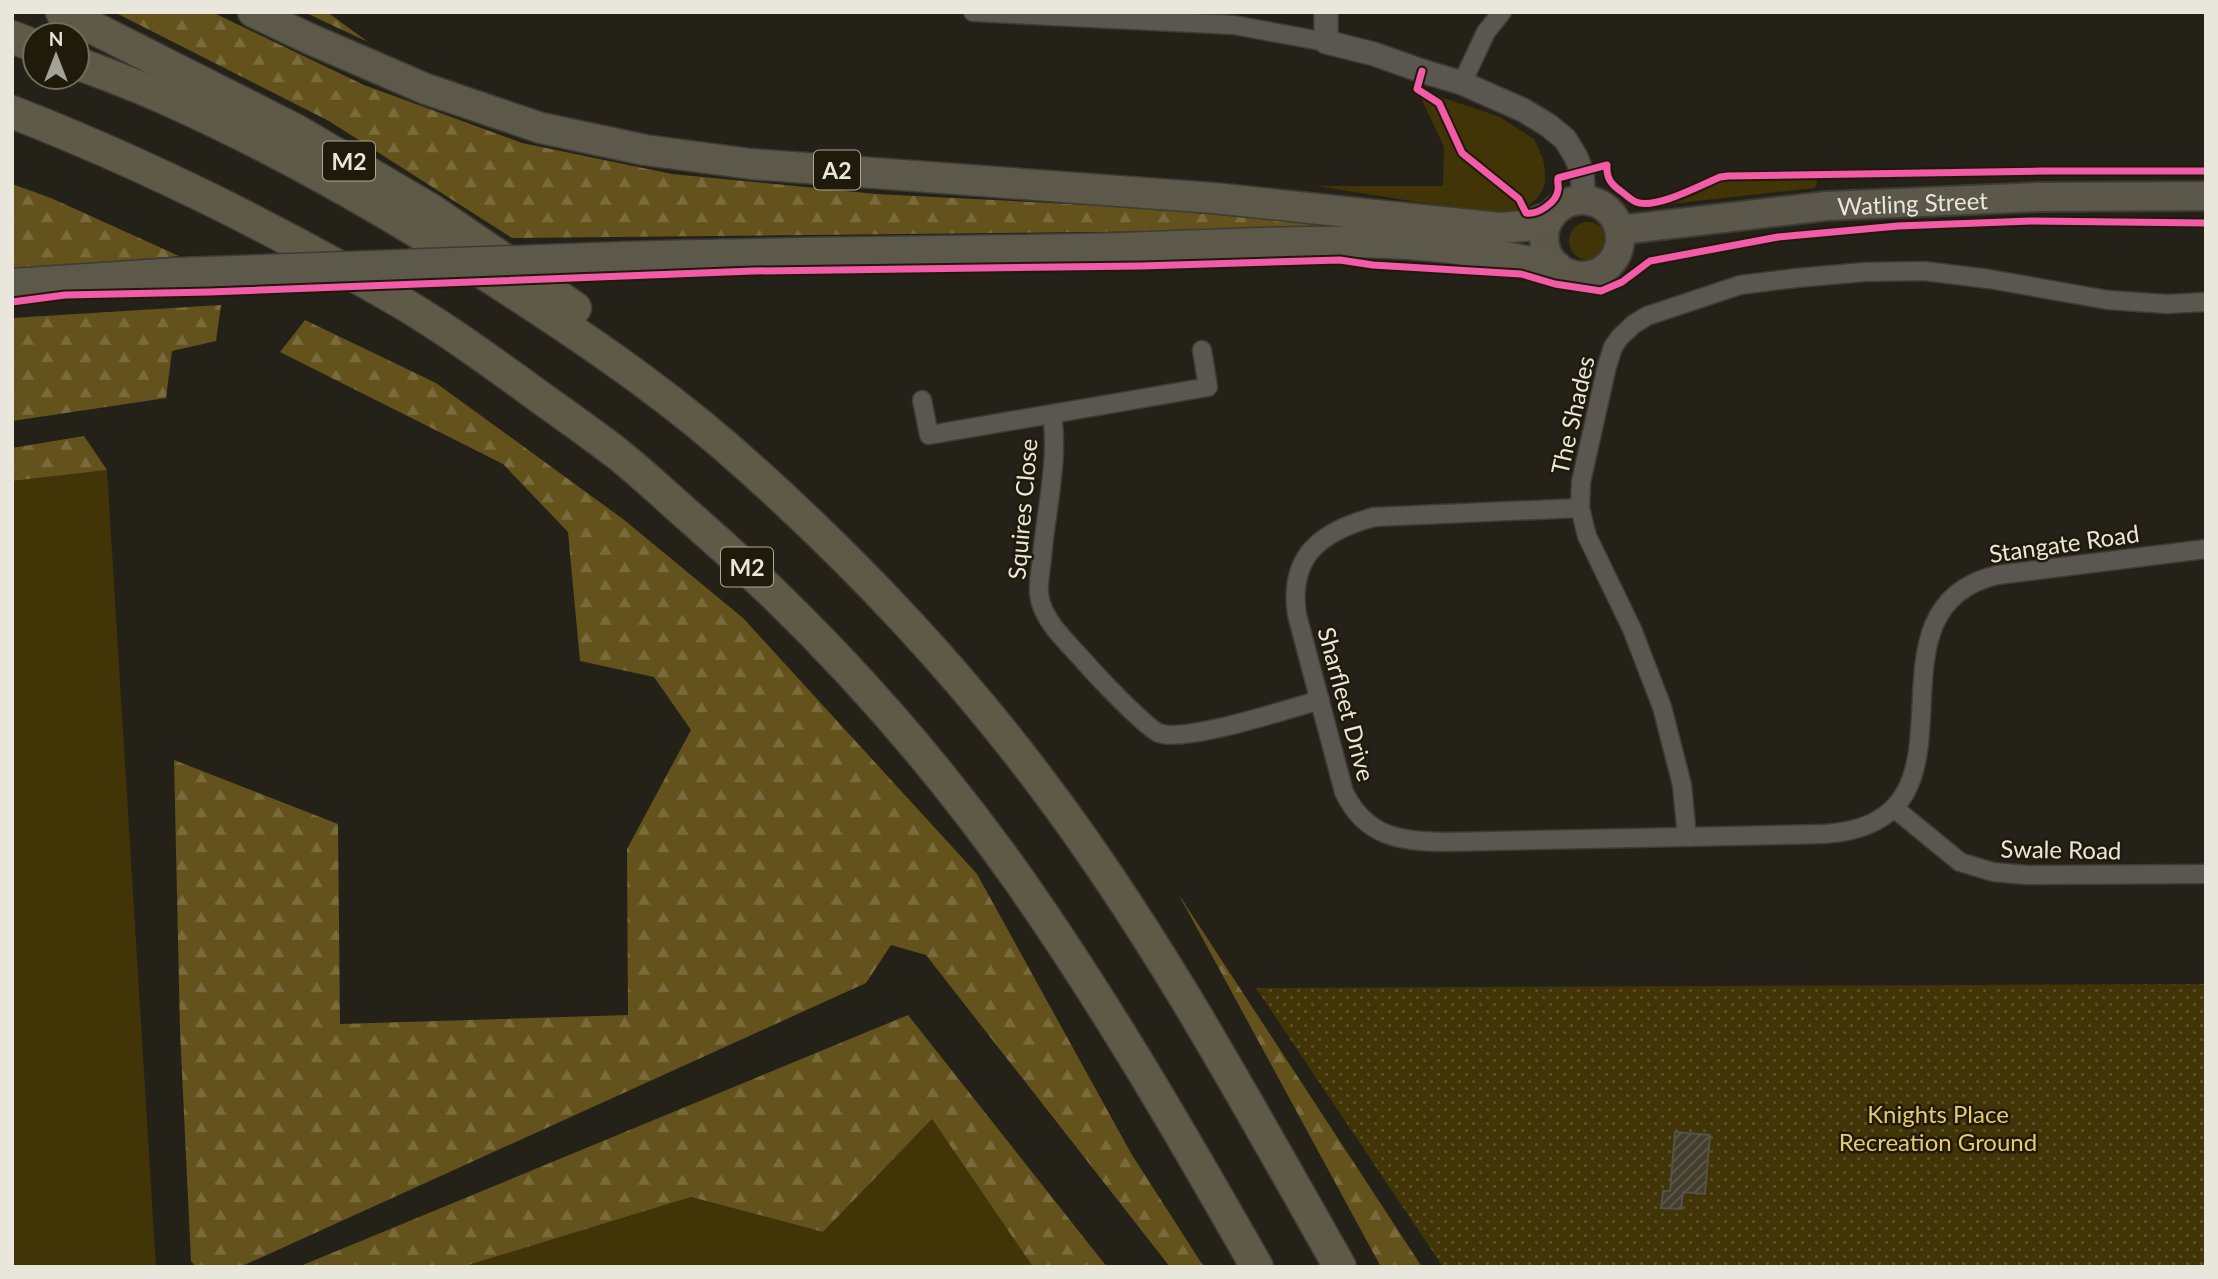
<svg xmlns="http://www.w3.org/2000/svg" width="2218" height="1279" font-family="Lato,sans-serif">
<defs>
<pattern id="forest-firs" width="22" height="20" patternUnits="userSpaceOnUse" patternTransform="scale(1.75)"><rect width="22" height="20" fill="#63521c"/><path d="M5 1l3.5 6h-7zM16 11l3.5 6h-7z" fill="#796b3c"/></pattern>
<pattern id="park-dots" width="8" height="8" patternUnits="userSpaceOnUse" patternTransform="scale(1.75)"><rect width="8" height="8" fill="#413407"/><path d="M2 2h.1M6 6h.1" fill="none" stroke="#5c512b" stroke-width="1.8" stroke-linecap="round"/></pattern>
<pattern id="building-hatch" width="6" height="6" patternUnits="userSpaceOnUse" patternTransform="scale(1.75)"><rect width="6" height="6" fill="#433e2d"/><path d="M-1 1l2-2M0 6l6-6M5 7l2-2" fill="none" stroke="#5e5a4b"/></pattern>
</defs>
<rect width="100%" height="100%" fill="#242118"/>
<g fill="#413407">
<path d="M1417,89l83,28 34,22 9,20 2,12v13l-6,12 -14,13 -33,5 -175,-28h126l1,-39z"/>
<path d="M1819,175l-4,13 -145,16 -1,-4 55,-22z"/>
<circle cx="1588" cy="241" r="19"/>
<path d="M107,470l49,797h-144v-786z"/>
<path d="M932,1119l101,148h-571l229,-70 132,35z"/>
</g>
<g fill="url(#forest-firs)">
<path d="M114,12h98l152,73 158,58 150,31 204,20 252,13 256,22 -872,9 -183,-117z"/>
<path d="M304,12h23l41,30z"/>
<path d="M12,184l39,14 128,58 -167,15z"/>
<path d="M221,305l-5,36 -44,10 -6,47 -154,23v-103z"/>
<path d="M305,320l131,63 187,136 120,99 234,256 155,281 72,112h-34l-244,-312 -35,-10 -25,38 -626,284h-44l-5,-6 -11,-231 -6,-270 164,64 2,200 288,-9 -1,-166 64,-119 -37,-53 -74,-16 -12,-129 -65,-68 -223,-112z"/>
<path d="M84,436l23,34 -95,11v-33z"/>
<path d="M1179,895l243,372h-41z"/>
<path d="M908,1015l199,252h-74l-101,-148 -109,113 -132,-35 -229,70h-164z"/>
</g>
<path fill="url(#park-dots)" d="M2206,984v283h-763l-187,-279z"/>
<path fill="url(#building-hatch)" stroke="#55524a" stroke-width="2" d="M1675,1132l35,3 -5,59 -22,-2 -2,17 -20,-1 2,-17h7z"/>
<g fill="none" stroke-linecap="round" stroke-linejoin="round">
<defs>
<g id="minor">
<path d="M973,12l261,13 92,17"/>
<path d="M1462,83l24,-51 16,-20"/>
<path d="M922,400l7,35 279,-48 -6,-37"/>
<path d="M1052,414c7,47 -6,96 -10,143 -1,12 -4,25 -3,37 3,26 27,47 44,66 12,14 62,67 76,73 26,10 129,-24 161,-33"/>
<path d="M1580,508l-206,9c-52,14 -86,38 -77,98l47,177c22,46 57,49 102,50l376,-8c179,-9 27,-224 175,-259l209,-26"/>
<path d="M1894,808l66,54 33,10 34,3 179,-1"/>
<path d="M1687,837l-5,-52 -20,-78 -30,-78 -45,-93 -7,-28 1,-26 26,-116 6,-19 7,-10 14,-13 13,-8 93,-31 56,-7 69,-6 59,-1 65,8 119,21 59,4 39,-2"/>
</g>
<path id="tertiary" d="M1326,12v30l48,12 48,17 40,12 61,27 25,15 17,14 11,18 6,15 2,28"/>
<g id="primary">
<circle cx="1582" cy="238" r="38"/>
<path id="s1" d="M1620,230l206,-24 213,-9 167,-1"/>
</g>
<g id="trunk">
<path d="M253,12l57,27 116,50 115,39 104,22 106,14 462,34 287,30 25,-2 25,-10"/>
<path d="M624,257c153,-5 306,-5 460,-8 115,-2 232,-13 348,-3 42,4 84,13 125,21"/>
<path d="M12,284l165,-11"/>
</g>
<g id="motorway">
<path d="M62,12l235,119 134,79 144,98"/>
<path d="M12,37l23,9"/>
<path d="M77,63c31,12 62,23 92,37 123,55 239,123 352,197 80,52 159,107 230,172 107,96 206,201 292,316 114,151 204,318 297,482"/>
<path d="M12,112c136,53 266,118 392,192 50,30 97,65 144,99 24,17 48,34 71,52 25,20 48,42 72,63 123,107 234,229 328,362 87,124 163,255 238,387"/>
</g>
</defs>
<use href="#minor" stroke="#3d3b34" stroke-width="21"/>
<use href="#tertiary" stroke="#3d3b34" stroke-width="26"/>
<use href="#primary" stroke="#3d3b34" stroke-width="32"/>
<use href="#trunk" stroke="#3d3b34" stroke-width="33"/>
<use href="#motorway" stroke="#3d3b34" stroke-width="35"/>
<use href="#minor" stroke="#59574f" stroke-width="18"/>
<use href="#tertiary" stroke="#59574f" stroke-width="23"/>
<use href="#primary" stroke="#5b584b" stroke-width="28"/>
<use href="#trunk" stroke="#5d594a" stroke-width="30"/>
<use href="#motorway" stroke="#5f5a48" stroke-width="32"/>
<defs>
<path id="trunk-bridge" d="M177,273l447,-16"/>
</defs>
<use href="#trunk-bridge" stroke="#3d3b34" stroke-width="33" stroke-linecap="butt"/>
<use href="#trunk-bridge" stroke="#5d594a" stroke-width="30"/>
<defs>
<g id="cycleway">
<path d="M1422,71l-5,18 22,14 23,50 57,46 7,14c12,2 31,-11 32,-23 1,-4 -1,-8 0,-12l49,-13c-1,14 5,20 15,27 4,3 9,8 14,10 19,8 65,-17 84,-25l8,-1 316,-5h162"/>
<path d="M12,302l53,-7 144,-3 544,-21 388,-5 199,-6 33,5 148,9 34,10 46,7 21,-9 28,-21 128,-24 120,-11 133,-5 175,2"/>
</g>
</defs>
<use href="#cycleway" stroke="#1f1a0a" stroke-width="11"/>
<use href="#cycleway" stroke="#f35aa7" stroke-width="7"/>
</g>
<g text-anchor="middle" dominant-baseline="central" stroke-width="5" stroke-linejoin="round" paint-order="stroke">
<g fill="#1f1a0a" stroke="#aca99c" stroke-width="2">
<rect x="323" y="141.5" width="52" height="39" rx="5"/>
<rect x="814" y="150.5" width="46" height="39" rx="5"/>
<rect x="721" y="547.5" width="52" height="39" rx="5"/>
</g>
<g font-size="23" font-weight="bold" fill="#e9e6db">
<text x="349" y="161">M2</text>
<text x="837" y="170">A2</text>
<text x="747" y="567">M2</text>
</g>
<g font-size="24" fill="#e9e6db" stroke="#1f1a0a">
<text stroke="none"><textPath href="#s1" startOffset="294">Watling Street</textPath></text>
<text transform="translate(1572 415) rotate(-77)">The Shades</text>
<text transform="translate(1022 509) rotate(-85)">Squires Close</text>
<text transform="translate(2064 543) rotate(-8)">Stangate Road</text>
<text transform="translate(1347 704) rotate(75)">Sharfleet Drive</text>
<text transform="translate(2061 849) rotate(1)">Swale Road</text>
</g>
<g font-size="24" fill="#e6c972" stroke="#1f1a0a">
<text x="1938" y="1113">Knights Place<tspan x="1938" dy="28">Recreation Ground</tspan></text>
</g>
</g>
<rect width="2218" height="1279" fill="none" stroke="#e9e6db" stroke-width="28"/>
<g transform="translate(56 56)"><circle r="33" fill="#1f1a0a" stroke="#706c5e" stroke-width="2"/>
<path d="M0-5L12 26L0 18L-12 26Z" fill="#a4a197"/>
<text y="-10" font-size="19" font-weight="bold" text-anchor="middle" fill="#e9e6db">N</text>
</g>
</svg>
